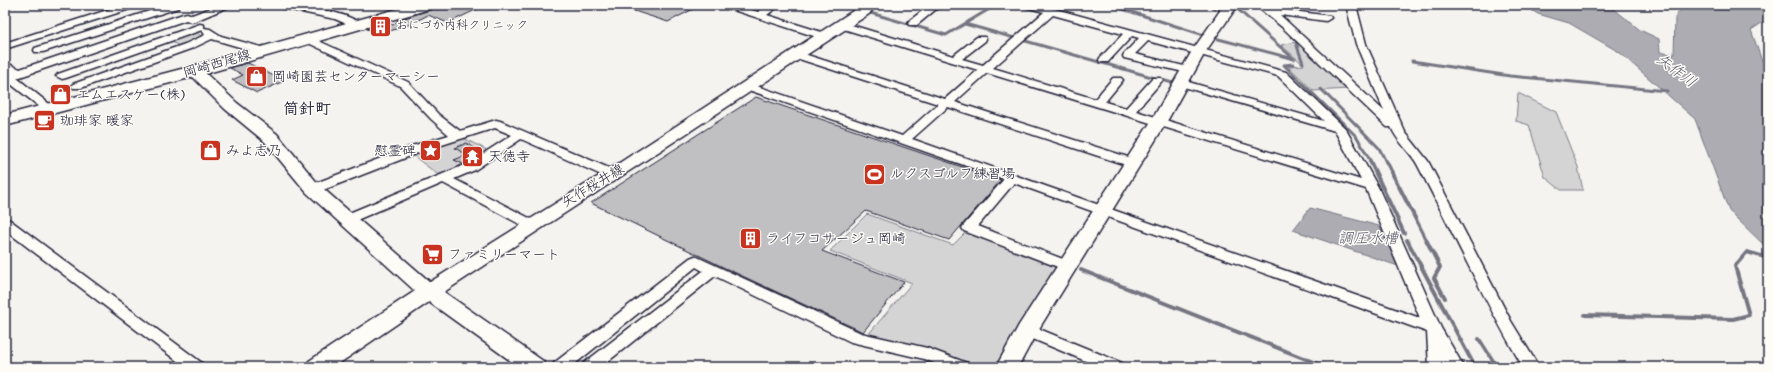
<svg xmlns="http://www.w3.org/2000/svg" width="1773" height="372" font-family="Mynerve,'Klee One',sans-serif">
<rect width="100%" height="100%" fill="#f4f3ef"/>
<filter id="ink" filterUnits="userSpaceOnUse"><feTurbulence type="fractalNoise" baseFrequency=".025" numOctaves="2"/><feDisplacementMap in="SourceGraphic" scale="8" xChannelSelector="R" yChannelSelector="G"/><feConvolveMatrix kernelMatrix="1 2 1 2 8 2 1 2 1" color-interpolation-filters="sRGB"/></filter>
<g filter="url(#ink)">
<g fill="#d5d4d5" stroke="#7c7b88">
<path d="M196,32l8,6 -25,8 -9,-5z"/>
<path d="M1300,41l49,48 -35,2 -26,-25 16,-1 -23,-20z"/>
<path d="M1518,93l38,19 22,55 5,23h-22l-16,-13 -16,-52 -13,-4z"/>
<path d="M459,136l32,16 -50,25 -30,-23z"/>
<path d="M867,214l86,31 14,-14 93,37 -63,99h-23l-108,-30 46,-54 -82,-32z"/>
</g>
<g fill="#acacb2" stroke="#757582">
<path d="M1523,5h86l31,25 19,9 1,13 14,3 1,-37 8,-13h85v14l-17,11 11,31 6,8v180l-39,-38 -34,-92 -76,-67 -50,-29 -31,-9z"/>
<path d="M1310,208l69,18 22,41 -108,-37z"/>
</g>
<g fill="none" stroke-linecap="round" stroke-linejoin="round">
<g stroke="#757582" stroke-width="3">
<path d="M1110,5l97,31"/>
<path d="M1234,6l60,53"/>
<path d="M867,12l79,23 50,-30"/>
<path d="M965,24l53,15"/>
<path d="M1211,37l83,22"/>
<path d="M1022,40l154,44"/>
<path d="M1296,43l7,20"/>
<path d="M1412,61l98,15 157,15"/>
<path d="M1293,64l-9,1 73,72 14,25"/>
<path d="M1321,89l58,59 7,14"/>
</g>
<g stroke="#757582" stroke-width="4">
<path d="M1370,161l34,72"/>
<path d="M1386,161l54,106 -6,11 11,20"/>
<path d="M1407,240l68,127"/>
<path d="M1081,270l245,97"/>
<path d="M1585,315l148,4 16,-4 -14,-49 12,-14 21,6"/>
<path d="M1479,339l18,28"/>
</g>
</g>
<g fill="#c0bfc2" stroke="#22223b">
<path d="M442,5h44l-38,18 -20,-8 -17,9 -30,10 -14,-5 21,-6 5,2 5,-5 35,-11z"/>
<path d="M622,5h79l-33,17 -46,-15z"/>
<path d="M248,63l36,18 -27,12 -25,-13 11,-5 -13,-7z"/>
<path d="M756,97l35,12 210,71 -52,60 -83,-29 -44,40 82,31 -41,50 -138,-64 -134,-65z"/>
<path d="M466,143l16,9 -19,12 -9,-4 13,-5 -12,-7z"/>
</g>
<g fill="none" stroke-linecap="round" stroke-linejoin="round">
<defs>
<g id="street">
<path d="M123,5h15l-2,2 -131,42v-6z"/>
<path d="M168,5l12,1 -2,2 -135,44h-8l-1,-2 1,-2z"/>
<path d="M219,5h14l-38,16 -4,1 -5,-2 -169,58 36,29 2,2 -2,2h-8l-38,-30h-2v-7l5,-1 -5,-3v-8l15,7 163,-55 4,-1 5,2z"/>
<path d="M277,5c18,0 73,6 84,20l-5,3 -21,-9 -53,-11z"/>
<path d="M722,5h15l21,7 10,-7h12l-13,10 61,19 1,2 -1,2h-8l-96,-31z"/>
<path d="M930,5h11l-24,20h-8l-1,-2 1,-2z"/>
<path d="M1023,5h16l16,4 231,63 59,56 33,59 63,141 23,39h-16l-3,-6v6h-16l-2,-35 -413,-149 -36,43 95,37 2,3 -2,3h-10l-99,-38 -2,-3 2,-3 40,-46 -261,-91 -2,-2 2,-2h8l151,52 36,-32 -145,-47 -1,-2 1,-2h8l144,46 33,-29 -141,-43 -1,-2 1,-2h8l108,33 24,-19h8l1,2 -1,2 -23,18 21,6 61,-53 -19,-5zM1053,15l70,19 -23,24 -1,2 1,2h8l24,-26 7,2 -15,16 -1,2 1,2 64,15 5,-3 -1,-2 -57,-14 13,-13 130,35 46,45 -139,-40 -4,-1 -6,3 2,2 158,46 26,49 -225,-69 25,-29 2,-2 -2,-2h-8l-27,30 -21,-6 18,-22 -2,-2h-8l-18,21 -102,-31zM987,73l379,116 54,129 -508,-179 36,-32 181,59h8l2,-3 -2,-3 -182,-58z"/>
<path d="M1210,5h15l8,4 -5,3 -16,-5z"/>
<path d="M1255,5h11l5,3 59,8 1,2 -5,3 -46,-6 104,96 -28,-67 -10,-39h10l10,39 39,88 23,29 83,160 28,46h-16c-39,-66 -70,-135 -106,-203 -7,-13 -20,-22 -26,-37h-4l-105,-100z"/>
<path d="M200,24l4,1v3l6,1 11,7 40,11 3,5 -5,3 -6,-4 -41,-12 -19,9 -112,40h-8l-2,-2 2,-2 112,-40 20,-9 -3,-5 -136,48 -4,1 -6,-3 2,-2z"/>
<path d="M308,36l100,46 31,33 21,16 36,-11 4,1 118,51 1,3 -1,3h-10l-87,-39 -46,31 -21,9 83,43 2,3 -2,3h-10l-84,-45 -91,39h-10l-2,-3 2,-3 125,-52 45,-29 -17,-7 -72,23 -105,41h-10l-2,-3 2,-3 107,-41 34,-10 -18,-16 -31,-33 -96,-45 -1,-2z"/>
<path d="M5,219l5,1 192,143 2,4h-19l-180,-137z"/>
<path d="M695,256l166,77 66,15 40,15 2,4h-25l-20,-8 -73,-17 -136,-66 -114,91h-19l2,-4 119,-92 -7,-4 -125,100h-19l2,-4 136,-105z"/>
<path d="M1027,324l95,39 2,4h-24l-79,-33 -2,-4 2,-4z"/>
</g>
<g id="secondary">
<path d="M862,5h14l-7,9 -425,278 99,69 3,6h-27l-90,-65 -95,65h-28l3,-6 106,-70 -108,-98 -42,-51 -40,-33 -38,-38 3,-3h10l37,35 40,31 42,51 111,97 177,-111z"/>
<path d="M1224,5h14l-32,46 -40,72 -129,209 -19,35h-22l23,-42 131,-202 42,-72z"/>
</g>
<path id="primary" d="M411,5h24l-2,3 -232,67 -196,51v-11l184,-48z"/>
</defs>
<use href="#street" stroke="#22223b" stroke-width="3"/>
<use href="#secondary" stroke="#22223b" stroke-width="3"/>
<use href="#primary" stroke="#22223b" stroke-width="3"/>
<use href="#street" fill="#fdfcf7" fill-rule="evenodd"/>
<use href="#secondary" fill="#fdfcf7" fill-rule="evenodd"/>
<use href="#primary" fill="#fdfcf7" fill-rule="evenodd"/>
</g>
</g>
<defs>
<symbol id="building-square" viewBox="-11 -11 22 22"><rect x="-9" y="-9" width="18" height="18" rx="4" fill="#c8321e" stroke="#fdfcf7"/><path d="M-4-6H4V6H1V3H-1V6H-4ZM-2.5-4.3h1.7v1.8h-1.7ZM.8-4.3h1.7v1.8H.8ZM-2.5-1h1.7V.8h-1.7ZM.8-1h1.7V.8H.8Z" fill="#fff"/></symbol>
<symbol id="shop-square" viewBox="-11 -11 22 22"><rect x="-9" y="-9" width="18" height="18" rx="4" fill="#c8321e" stroke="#fdfcf7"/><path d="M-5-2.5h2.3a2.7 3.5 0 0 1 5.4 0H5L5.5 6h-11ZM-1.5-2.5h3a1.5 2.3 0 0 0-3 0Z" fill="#fff"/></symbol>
<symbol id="cafe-square" viewBox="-11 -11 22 22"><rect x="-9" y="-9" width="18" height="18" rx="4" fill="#c8321e" stroke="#fdfcf7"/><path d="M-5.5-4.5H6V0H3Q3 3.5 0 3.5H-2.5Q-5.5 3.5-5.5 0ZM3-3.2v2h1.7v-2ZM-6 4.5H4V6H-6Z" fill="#fff"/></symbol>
<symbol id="sight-square" viewBox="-11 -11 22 22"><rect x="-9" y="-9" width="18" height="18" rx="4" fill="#c8321e" stroke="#fdfcf7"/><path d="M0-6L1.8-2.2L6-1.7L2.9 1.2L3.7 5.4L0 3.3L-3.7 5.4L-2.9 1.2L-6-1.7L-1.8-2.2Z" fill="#fff"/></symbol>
<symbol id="temple-square" viewBox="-11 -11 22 22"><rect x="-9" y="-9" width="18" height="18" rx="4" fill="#c8321e" stroke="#fdfcf7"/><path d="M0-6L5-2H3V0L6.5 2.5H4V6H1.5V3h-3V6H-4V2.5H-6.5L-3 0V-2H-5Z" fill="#fff"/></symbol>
<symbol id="stadium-square" viewBox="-11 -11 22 22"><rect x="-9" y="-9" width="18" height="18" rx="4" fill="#c8321e" stroke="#fdfcf7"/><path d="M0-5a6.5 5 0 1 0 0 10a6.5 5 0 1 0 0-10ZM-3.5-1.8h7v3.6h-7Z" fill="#fff"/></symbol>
<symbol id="supermarket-square" viewBox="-11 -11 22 22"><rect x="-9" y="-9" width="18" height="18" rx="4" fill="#c8321e" stroke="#fdfcf7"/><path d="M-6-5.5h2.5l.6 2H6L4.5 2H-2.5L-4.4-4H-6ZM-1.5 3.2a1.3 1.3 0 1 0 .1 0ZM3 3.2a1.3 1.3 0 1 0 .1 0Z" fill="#fff"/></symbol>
</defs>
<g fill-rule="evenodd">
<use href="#building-square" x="368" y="14" width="25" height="25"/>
<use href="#shop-square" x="244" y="64" width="25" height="25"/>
<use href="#shop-square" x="48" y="82" width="25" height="25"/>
<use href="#cafe-square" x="32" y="108" width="25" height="25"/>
<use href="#shop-square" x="198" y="138" width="25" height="25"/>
<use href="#sight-square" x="418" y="138" width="25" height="25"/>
<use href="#temple-square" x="460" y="144" width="25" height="25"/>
<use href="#stadium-square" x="862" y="162" width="25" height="25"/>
<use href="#building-square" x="738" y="226" width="25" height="25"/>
<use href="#supermarket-square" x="420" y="242" width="25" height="25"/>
</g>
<g text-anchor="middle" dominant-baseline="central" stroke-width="3" stroke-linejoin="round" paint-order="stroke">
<g font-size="12" fill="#22223b" stroke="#fdfcf7" text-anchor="start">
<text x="396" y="26">おにづか内科クリニック</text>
</g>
<g font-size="14" fill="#22223b" stroke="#fdfcf7">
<text transform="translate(217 64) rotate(-16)">岡崎西尾線</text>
<text transform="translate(593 186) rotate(-31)">矢作桜井線</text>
</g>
<g font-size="14" fill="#22223b" stroke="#fdfcf7" text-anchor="start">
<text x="272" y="77">岡崎園芸センターマーシー</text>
<text x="76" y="95">エムエスケー(株)</text>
<text x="60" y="121">珈琲家 暖家</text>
<text x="226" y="151">みよ志乃</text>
<text x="416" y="151" text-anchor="end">慰霊碑</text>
<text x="488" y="157">天徳寺</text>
<text x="890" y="174">ルクスゴルフ練習場</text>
<text x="766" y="239">ライフコサージュ岡崎</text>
<text x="448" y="255">ファミリーマート</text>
</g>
<g font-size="15" font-style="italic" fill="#59596b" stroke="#fdfcf7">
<text transform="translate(1676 71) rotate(37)">矢作川</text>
<text x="1368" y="239">調圧水槽</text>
</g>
<g font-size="16" font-weight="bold" fill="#22223b" stroke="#fdfcf7">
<text x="307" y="109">筒針町</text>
</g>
</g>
<rect width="1773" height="372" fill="none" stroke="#fdfcf7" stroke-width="20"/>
<rect x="10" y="10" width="1753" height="352" fill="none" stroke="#22223b" stroke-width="1.5" filter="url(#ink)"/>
</svg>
